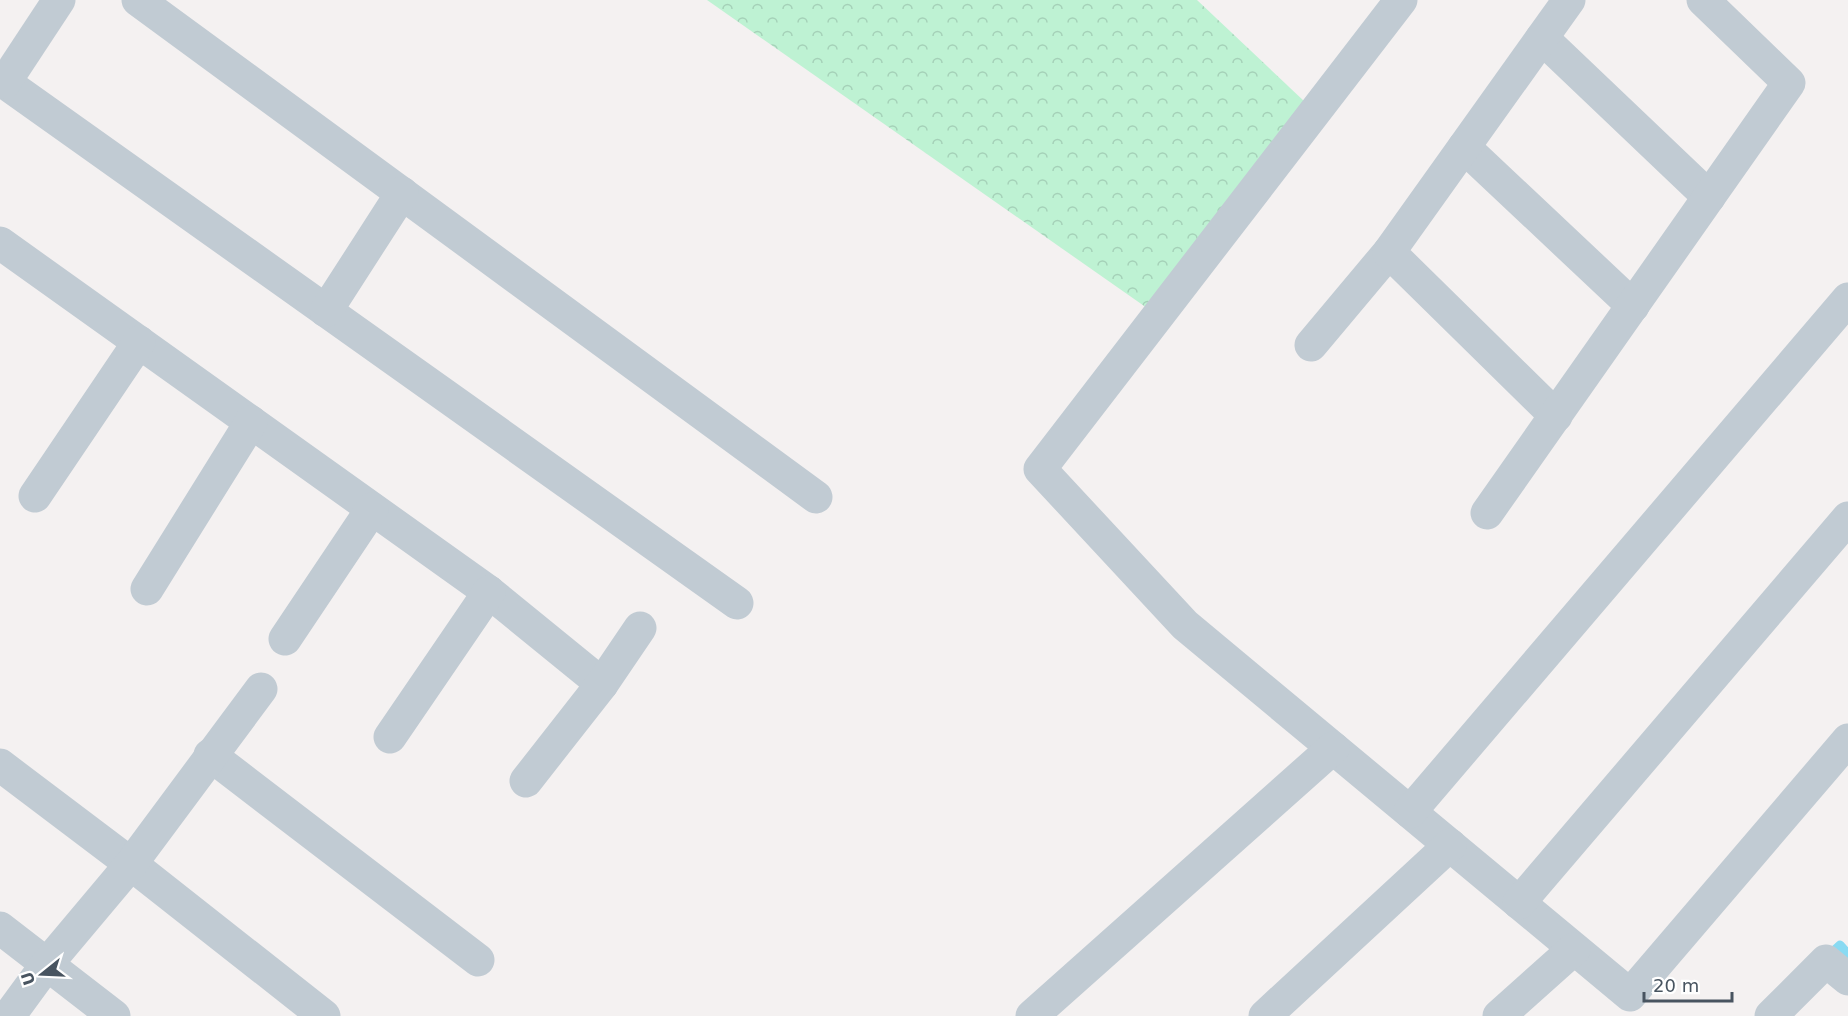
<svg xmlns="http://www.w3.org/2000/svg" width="1848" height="1016" font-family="'DejaVu Sans',sans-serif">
<defs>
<pattern id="forest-crowns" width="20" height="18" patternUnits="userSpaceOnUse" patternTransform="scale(1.5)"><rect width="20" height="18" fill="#bef2d3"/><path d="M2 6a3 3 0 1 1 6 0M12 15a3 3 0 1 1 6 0" fill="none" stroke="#a5d1b8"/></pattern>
</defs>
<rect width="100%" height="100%" fill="#f4f1f1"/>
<path fill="url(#forest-crowns)" d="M707,0h490l108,102 -158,206z"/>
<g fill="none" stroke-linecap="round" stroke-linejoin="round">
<path stroke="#89daf2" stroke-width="9" d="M1828,956l12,-11 8,9"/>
<g stroke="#c1cbd3" stroke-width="33">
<path d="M138,0l678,497"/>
<path d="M1401,0l-361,469 145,156 445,370 218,-255"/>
<path d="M1542,38l167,159"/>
<path d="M0,79l737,524"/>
<path d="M5,82l54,-82"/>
<path d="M1464,147l169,159"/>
<path d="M0,243l489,349 113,92"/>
<path d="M326,311l76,-118"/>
<path d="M1311,345l78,-93"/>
<path d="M1556,416l-167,-164 180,-252"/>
<path d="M35,496l104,-154"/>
<path d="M1487,513l302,-430 -86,-83"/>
<path d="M147,589l104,-167"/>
<path d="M285,639l87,-130"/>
<path d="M390,737l99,-145"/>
<path d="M210,755l268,205"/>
<path d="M0,765l131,99 193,152"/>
<path d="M526,781l76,-97 38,-56"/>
<path d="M1410,812l438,-513"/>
<path d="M1519,903l329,-385"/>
<path d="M0,928l114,88"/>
<path d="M9,1016l38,-52 84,-100 130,-175"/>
<path d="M1032,1016l301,-268"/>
<path d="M1265,1016l185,-171"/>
<path d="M1499,1016l75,-67"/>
<path d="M1771,1016l55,-55 22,18"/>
</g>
</g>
<g transform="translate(42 974) rotate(252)" stroke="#ffffff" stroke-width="4.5" paint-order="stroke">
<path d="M0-4.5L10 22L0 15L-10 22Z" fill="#485460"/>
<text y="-9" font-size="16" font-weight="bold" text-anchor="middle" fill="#485460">U</text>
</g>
<path d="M1644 992v9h88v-9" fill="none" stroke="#485460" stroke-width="3"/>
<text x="1653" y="992" font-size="18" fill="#485460" stroke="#ffffff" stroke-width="4.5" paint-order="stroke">20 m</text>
</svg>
